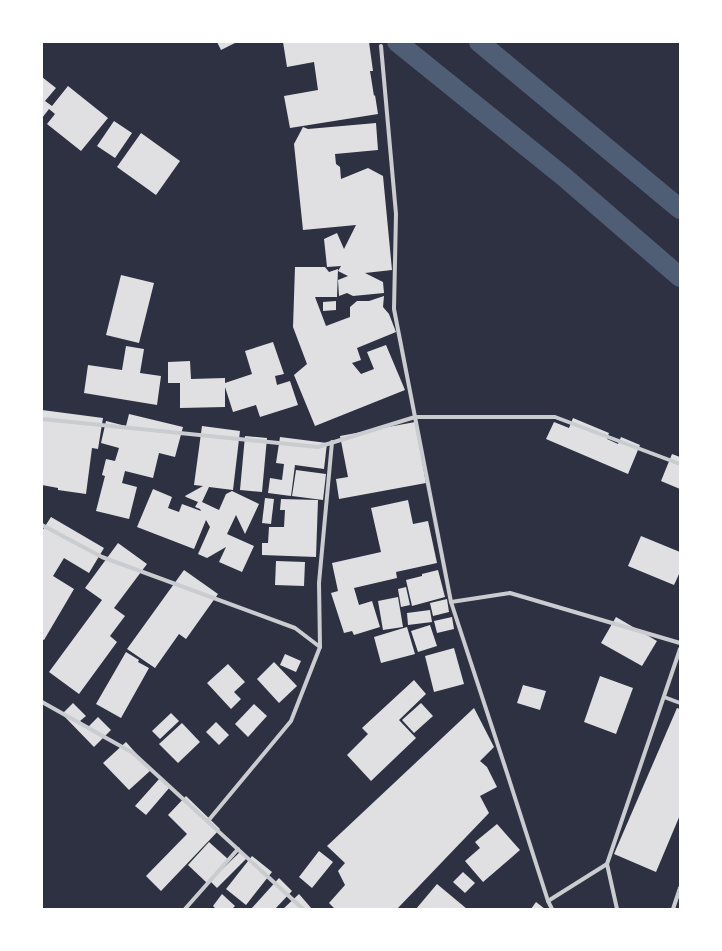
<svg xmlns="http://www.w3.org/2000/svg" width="722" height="951" font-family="'Noto Sans',sans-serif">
<rect width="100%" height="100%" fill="#2d3142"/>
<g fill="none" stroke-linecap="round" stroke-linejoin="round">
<g stroke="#4f5d75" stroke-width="20">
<path d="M397,42l166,134 117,101"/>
<path d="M479,42l201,167"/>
</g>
</g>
<g fill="#e0e0e3">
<path d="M217,42h20l-16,8z"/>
<path d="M283,42h86l4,29h-3l4,25 1,-1 3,19 -88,14 -6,-32 34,-6 -4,-28 -27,5z"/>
<path d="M42,77l14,11 -11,13 7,5 16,-20 40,32 -27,33 -34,-27 8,-10 -6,-5 -7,9z"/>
<path d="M114,121l18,12 -17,25 -18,-12z"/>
<path d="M376,123l2,27 -43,4 1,10 4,3 1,12 27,-11 15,8 9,94 -27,3 18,9 1,11 -31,3 -6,-3 -8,3 -1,-16 10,-4 -10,-5 3,-5 -14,1 -3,-28 13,-6 7,16 12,-24 -53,5 -9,-86 9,-17 5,2z"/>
<path d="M141,133l39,28 -24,34 -39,-28z"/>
<path d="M295,267h30l4,5 9,-3 -1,28h-22l11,29 24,-9v-10l7,-6h12l15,-5 -1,11 6,7 7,18 -39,16 4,12 -9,3 9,11 13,-5 -7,-17 19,-7 19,45 -90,36 -21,-51 13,-11 -14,-37z"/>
<path d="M121,275l33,8 -15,60 -33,-8z"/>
<path d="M336,301v9l-13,1v-9z"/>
<path d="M273,342l11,32 -9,2 2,9 13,-4 8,24 -38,12 -4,-12 -23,7 -8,-25v20l-45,1v-25h-12v-21l22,-1 1,18 34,-1v5l27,-9 -7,-23z"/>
<path d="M126,346l18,3 -4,24 21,3 -4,29 -73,-12 4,-28 34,5z"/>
<path d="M42,410l61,8 -5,31 -6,-1 -6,46 -28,-4v-2l-16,-3 1,-15h-1z"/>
<path d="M129,414l54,13 -8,30 -16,-4 -6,25 -28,-7 -3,12 15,4 -8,32 -33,-8 9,-35 -3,-1 4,-16 9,2 4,-13 -18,-5 5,-22 20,5z"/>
<path d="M573,418l36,15 -2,6 11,5 3,-7 19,8 -12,29 -82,-35 8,-17 15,6z"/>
<path d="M415,422l11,61 -87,16 -3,-20 12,-2 -8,-41z"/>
<path d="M202,426l38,5 -7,59 -24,-3 -7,15 17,8 7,-16 6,-3 27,13 -14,30 -9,-19 -9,19 27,12 -12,26 -23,-10 7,-15 -19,11 -9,-4 12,-27 -4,-7 -12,29 -57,-22 16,-38 19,8 -4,11 11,4 3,-8 19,7 -1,-2 -5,-2 3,-5 -12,-5 -1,-1 18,-10 -9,-1z"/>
<path d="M245,436l22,2 -5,54 -22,-2z"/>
<path d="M280,437l47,6 -3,26 -29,-4 -4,31 -23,-3 2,-15 12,2 2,-16 -8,-1z"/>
<path d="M672,454l8,3v32l-19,-8z"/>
<path d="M296,470l30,4 -3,26 -31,-4z"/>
<path d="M265,498l9,1 -3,25 -9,-1z"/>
<path d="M281,499l37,1 -2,57 -54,-2v-12h6l1,-16h15l1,-17h-5z"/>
<path d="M408,500l5,24 15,-3 9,42 -41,9 1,6 -43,10 5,17 13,-4 8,26 -26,8 -2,-4 -8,2 -13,-40 7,-2 -6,-28 49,-11 -10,-44z"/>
<path d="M51,517l53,31 -15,25 -25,-15 -11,18 21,13 -30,51 -2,-1v-108z"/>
<path d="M641,536l39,16v20l-6,13 -46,-19z"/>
<path d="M118,543l29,21 -33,44 11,8 -15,20 7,6 -38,52 -30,-22 53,-72 -17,-12z"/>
<path d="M276,561l29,1 -1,24 -29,-1z"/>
<path d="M184,570l34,24 -32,45 -7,-5 -24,34 -28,-19z"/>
<path d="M438,570l7,27 -33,9 -6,-26 16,-4v-2z"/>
<path d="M406,587l4,18 -9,2 -3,-18z"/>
<path d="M398,597l5,30 -20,3 -5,-29z"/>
<path d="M447,599l2,13 -16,4 -3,-13z"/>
<path d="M430,610l2,12 -24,3 -1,-12z"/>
<path d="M452,617l2,12 -17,4 -3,-12z"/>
<path d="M616,617l41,24 -15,25 -41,-23z"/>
<path d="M430,625l7,21 -19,6 -7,-21z"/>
<path d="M407,627l8,27 -34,9 -7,-26z"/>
<path d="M454,648l10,36 -30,8 -9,-36z"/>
<path d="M126,652l13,8 -1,2 11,6 -28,50 -25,-14z"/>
<path d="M285,654l16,7 -5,11 -16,-7z"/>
<path d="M274,662l23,24 -18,17 -22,-24z"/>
<path d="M228,664l17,18 -11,10 7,7 -10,10 -24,-26z"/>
<path d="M600,676l33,12 -17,46 -32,-12z"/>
<path d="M414,680l12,14 -27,26 17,18 -45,43 -24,-26 21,-21 -6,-6z"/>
<path d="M523,685l23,6 -6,19 -23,-7z"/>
<path d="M73,703l13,13 -6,5 7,7 11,-11 13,13 -17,17 -32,-33z"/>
<path d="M421,703l12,13 -19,17 -12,-13z"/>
<path d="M254,704l13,12 -19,21 -13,-13z"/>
<path d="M474,708l20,39 -14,14 7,6 10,20 -17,9 9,17 -92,96h-62l-6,-6 16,-18 -7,-14 7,-8 -18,-17z"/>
<path d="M677,708l3,1v106l-24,57 -42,-18z"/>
<path d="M171,713l8,8 -19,18 -8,-8z"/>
<path d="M216,722l13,13 -10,10 -13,-13z"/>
<path d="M182,723l18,19 -22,21 -19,-19z"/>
<path d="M126,742l25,28 -22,20 -26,-27z"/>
<path d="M160,778l10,9 -24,28 -11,-9z"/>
<path d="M186,796l34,33 -59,62 -15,-15 41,-42 -19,-19z"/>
<path d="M497,824l23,26 -37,32 -18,-21 15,-13 -5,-6z"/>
<path d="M209,842l20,18 -22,23 -19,-18z"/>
<path d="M241,851l7,6 -31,31 -7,-7z"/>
<path d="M319,851l14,11 -21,26 -13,-11z"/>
<path d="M252,856l20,16 -26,33 -20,-16z"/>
<path d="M463,872l12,11 -10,10 -12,-11z"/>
<path d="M279,878l13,13 -17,18h-24z"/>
<path d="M437,884l30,25h-51z"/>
<path d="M222,894l13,12 -3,3h-16l-3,-3z"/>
<path d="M299,894l13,15h-29z"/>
<path d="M536,902l9,7h-14z"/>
</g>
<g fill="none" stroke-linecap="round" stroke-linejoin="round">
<g stroke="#caccd0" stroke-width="4">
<path d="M42,419l276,28 97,-30 -21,-108 2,-95 -15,-168"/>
<path d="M42,525l60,32 193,71 25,19"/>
<path d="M451,602l59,-9 170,50"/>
<path d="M664,697l16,6"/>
<path d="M42,702l91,51 170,156"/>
<path d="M208,821l83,-100 29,-74 -1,-64 13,-141"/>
<path d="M548,901l59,-37"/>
<path d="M185,909l53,-60"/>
<path d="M552,909l-4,-8 -40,-125 -57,-174 -36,-185h140l125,47"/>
<path d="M617,909l-10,-45 73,-215"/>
<path d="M673,909l7,-21"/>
</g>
</g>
<rect width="722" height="951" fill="none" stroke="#ffffff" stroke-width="86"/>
</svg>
